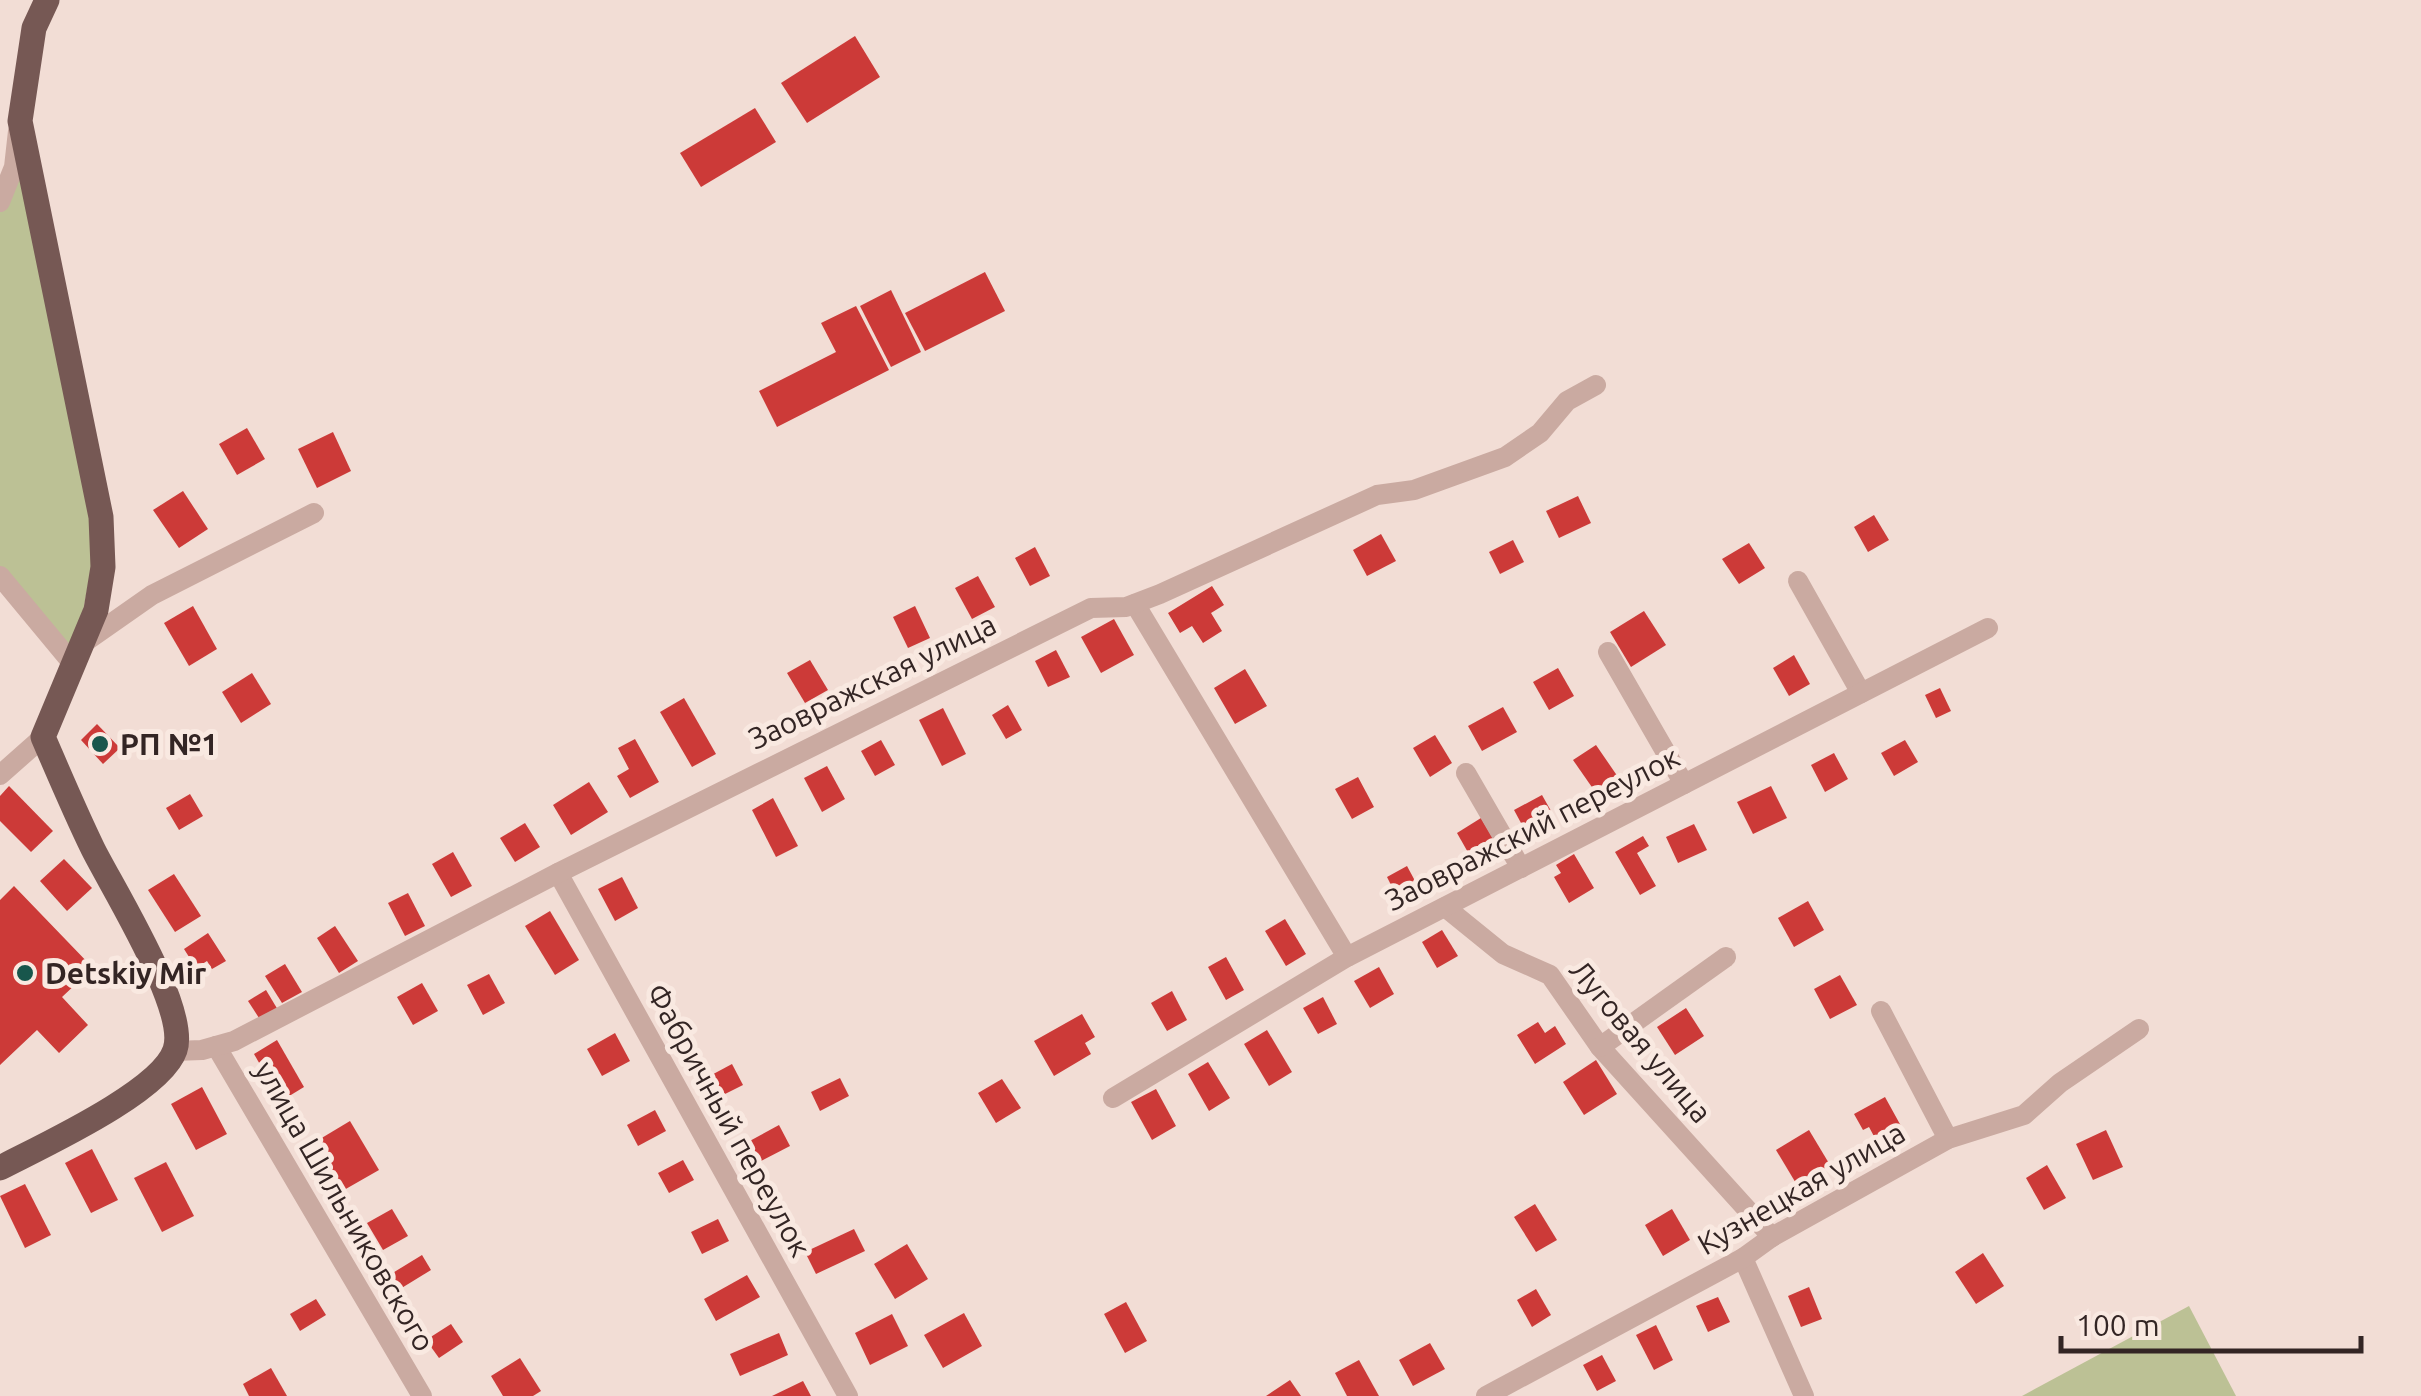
<svg xmlns="http://www.w3.org/2000/svg" width="2421" height="1396" font-family="Ubuntu,sans-serif">
<rect width="100%" height="100%" fill="#f2ddd5"/>
<g fill="#bcc195">
<path d="M20,121l81,396 -28,147 -73,-88v-379z"/>
<path d="M2189,1306l47,90h-214z"/>
</g>
<g fill="#cc3a38">
<path d="M855,36l25,41 -73,46 -26,-40z"/>
<path d="M755,108l21,34 -75,45 -21,-34z"/>
<path d="M985,272l20,39 -80,40 -20,-38z"/>
<path d="M891,290l30,62 -30,15 -31,-61z"/>
<path d="M856,306l33,64 -112,57 -18,-36 77,-39 -15,-29z"/>
<path d="M247,428l18,31 -28,16 -18,-31z"/>
<path d="M333,432l18,39 -34,17 -19,-39z"/>
<path d="M183,491l25,38 -29,19 -26,-38z"/>
<path d="M1578,496l13,27 -32,15 -13,-27z"/>
<path d="M1874,515l15,25 -21,12 -14,-25z"/>
<path d="M1381,534l15,27 -29,15 -14,-26z"/>
<path d="M1513,540l11,22 -24,12 -11,-22z"/>
<path d="M1749,543l16,25 -26,16 -17,-25z"/>
<path d="M1035,547l15,29 -20,10 -15,-28z"/>
<path d="M978,576l17,31 -23,12 -17,-31z"/>
<path d="M1212,586l12,19 -13,8 11,18 -19,12 -11,-17 -12,7 -12,-20z"/>
<path d="M193,606l24,43 -28,17 -25,-43z"/>
<path d="M915,606l15,32 -22,10 -15,-31z"/>
<path d="M1644,611l22,34 -35,22 -21,-35z"/>
<path d="M1114,619l20,36 -33,18 -20,-36z"/>
<path d="M1056,650l14,27 -22,10 -13,-26z"/>
<path d="M1794,655l16,29 -21,12 -16,-28z"/>
<path d="M810,660l18,30 -23,13 -18,-30z"/>
<path d="M1558,668l16,28 -25,14 -16,-28z"/>
<path d="M1245,669l22,37 -32,18 -21,-36z"/>
<path d="M252,673l19,31 -30,19 -19,-31z"/>
<path d="M1940,688l11,23 -15,7 -11,-23z"/>
<path d="M684,698l32,56 -24,13 -32,-55z"/>
<path d="M1008,705l14,25 -16,9 -14,-24z"/>
<path d="M1503,707l14,25 -35,19 -14,-25z"/>
<path d="M943,708l23,46 -24,12 -23,-46z"/>
<path d="M97,724l23,24 -17,16 -22,-24z"/>
<path d="M1435,735l17,28 -22,14 -17,-29z"/>
<path d="M635,739l24,43 -29,16 -13,-22 12,-7 -11,-21z"/>
<path d="M881,740l14,25 -20,11 -14,-25z"/>
<path d="M1905,740l13,22 -24,14 -13,-23z"/>
<path d="M1596,745l22,32 -22,16 -23,-33z"/>
<path d="M1834,753l14,26 -23,13 -14,-27z"/>
<path d="M827,766l18,33 -23,13 -18,-34z"/>
<path d="M1358,777l16,30 -22,12 -17,-30z"/>
<path d="M589,782l19,30 -37,23 -18,-30z"/>
<path d="M9,786l44,45 -22,21 -31,-31v-25z"/>
<path d="M1771,786l16,32 -34,16 -16,-32z"/>
<path d="M190,794l13,22 -24,14 -13,-22z"/>
<path d="M1542,795l13,23 -28,16 -13,-24z"/>
<path d="M773,798l25,48 -22,11 -24,-47z"/>
<path d="M1481,818l18,30 -25,15 -17,-30z"/>
<path d="M525,823l15,24 -25,15 -15,-24z"/>
<path d="M1694,824l13,26 -29,13 -12,-26z"/>
<path d="M1643,836l6,10 -12,7 19,33 -16,9 -25,-43z"/>
<path d="M453,852l19,34 -21,11 -19,-33z"/>
<path d="M1574,854l20,34 -25,15 -15,-26 7,-4 -5,-8z"/>
<path d="M64,859l28,29 -25,23 -27,-30z"/>
<path d="M1407,866l14,26 -21,11 -13,-26z"/>
<path d="M174,874l27,42 -26,16 -27,-42z"/>
<path d="M622,877l16,31 -23,13 -17,-32z"/>
<path d="M14,886l79,82 -31,29 26,28 -29,28 -22,-23 -37,35v-165z"/>
<path d="M408,893l17,33 -20,10 -17,-33z"/>
<path d="M1808,901l16,29 -30,17 -16,-29z"/>
<path d="M550,911l29,49 -24,15 -30,-49z"/>
<path d="M1285,919l21,35 -20,12 -21,-35z"/>
<path d="M335,926l23,35 -19,12 -22,-35z"/>
<path d="M1442,930l16,26 -21,12 -15,-26z"/>
<path d="M208,933l18,28 -14,8 -5,-8 -11,7 -12,-19z"/>
<path d="M1226,957l18,33 -18,10 -18,-33z"/>
<path d="M285,964l17,28 -20,11 -17,-27z"/>
<path d="M1379,967l15,27 -24,14 -16,-27z"/>
<path d="M489,974l16,29 -22,12 -16,-30z"/>
<path d="M1840,975l17,30 -27,14 -16,-30z"/>
<path d="M422,983l16,28 -25,14 -16,-28z"/>
<path d="M266,990l12,20 -17,11 -13,-20z"/>
<path d="M1172,991l15,29 -20,11 -16,-28z"/>
<path d="M1323,997l14,27 -19,10 -15,-26z"/>
<path d="M1686,1008l18,28 -29,19 -18,-28z"/>
<path d="M1082,1014l13,23 -10,6 6,11 -37,22 -20,-35z"/>
<path d="M1538,1022l7,11 10,-7 11,18 -31,20 -18,-29z"/>
<path d="M1267,1030l25,42 -23,14 -25,-42z"/>
<path d="M615,1033l15,28 -28,15 -15,-27z"/>
<path d="M277,1040l27,47 -23,14 -27,-47z"/>
<path d="M1596,1060l21,34 -33,21 -21,-33z"/>
<path d="M1208,1062l22,36 -21,13 -21,-37z"/>
<path d="M732,1064l11,21 -28,14 -11,-20z"/>
<path d="M840,1078l9,18 -29,15 -9,-19z"/>
<path d="M1002,1079l19,29 -25,15 -18,-30z"/>
<path d="M202,1087l25,47 -31,16 -25,-46z"/>
<path d="M1156,1089l20,37 -24,14 -21,-38z"/>
<path d="M1885,1097l16,29 -25,14 -7,-13 -6,3 -9,-16z"/>
<path d="M655,1110l11,21 -28,15 -11,-21z"/>
<path d="M350,1121l29,49 -35,20 -29,-48z"/>
<path d="M779,1125l11,21 -33,17 -11,-20z"/>
<path d="M1809,1130l21,35 -33,20 -21,-35z"/>
<path d="M2106,1130l17,37 -30,13 -17,-36z"/>
<path d="M92,1149l26,51 -27,13 -26,-50z"/>
<path d="M683,1160l11,20 -25,13 -11,-20z"/>
<path d="M166,1162l28,54 -32,16 -28,-54z"/>
<path d="M2047,1165l19,33 -22,12 -18,-32z"/>
<path d="M25,1184l26,51 -26,13 -25,-52z"/>
<path d="M1535,1204l22,36 -21,12 -22,-35z"/>
<path d="M392,1209l16,27 -25,14 -16,-27z"/>
<path d="M1672,1209l18,31 -27,16 -18,-31z"/>
<path d="M718,1219l11,22 -27,13 -11,-22z"/>
<path d="M854,1229l11,22 -49,23 -11,-22z"/>
<path d="M907,1244l21,35 -33,20 -21,-35z"/>
<path d="M1983,1253l21,33 -28,18 -21,-32z"/>
<path d="M422,1255l9,15 -31,19 -9,-15z"/>
<path d="M747,1275l13,22 -44,24 -12,-22z"/>
<path d="M1809,1287l13,32 -21,8 -13,-31z"/>
<path d="M1536,1289l15,26 -19,12 -15,-27z"/>
<path d="M1718,1297l12,25 -22,10 -12,-26z"/>
<path d="M316,1299l10,16 -26,16 -10,-17z"/>
<path d="M1126,1302l21,39 -22,12 -21,-39z"/>
<path d="M964,1313l18,33 -39,22 -19,-33z"/>
<path d="M892,1314l16,32 -38,19 -15,-32z"/>
<path d="M451,1324l12,18 -24,16 -13,-18z"/>
<path d="M1656,1325l17,35 -19,10 -18,-35z"/>
<path d="M779,1333l9,22 -48,21 -10,-22z"/>
<path d="M1430,1343l15,26 -32,17 -14,-26z"/>
<path d="M1602,1355l14,26 -19,10 -14,-26z"/>
<path d="M520,1358l21,33 -8,5h-30l-12,-20z"/>
<path d="M1359,1360l20,36h-32l-12,-23z"/>
<path d="M271,1368l16,28h-38l-6,-12z"/>
<path d="M1290,1380l11,16h-35z"/>
<path d="M803,1381l8,15h-39z"/>
</g>
<g fill="none" stroke-linecap="round" stroke-linejoin="round">
<g stroke="#caaaa1" stroke-width="20">
<path d="M0,202l14,-35 4,-36"/>
<path d="M0,576l73,88"/>
<path d="M1798,581l63,112"/>
<path d="M1135,604l212,353"/>
<path d="M82,644l70,-49 162,-82"/>
<path d="M1608,652l76,132"/>
<path d="M1466,773l55,95"/>
<path d="M0,775l43,-38"/>
<path d="M558,873l290,523"/>
<path d="M1445,907l58,47 47,21 50,72 172,190"/>
<path d="M1881,1011l67,128"/>
<path d="M216,1046l206,350"/>
<path d="M1600,1047l126,-90"/>
<path d="M175,1051l27,-1 32,-9 324,-168 533,-265 35,-1 34,-13 217,-99 37,-5 91,-33 35,-24 27,-32 29,-16"/>
<path d="M1113,1098l234,-141 641,-329"/>
<path d="M1743,1258l61,138"/>
<path d="M1486,1396l257,-138 29,-21 176,-98 76,-24 36,-32 79,-54"/>
</g>
<path stroke="#765854" stroke-width="25" d="M0,1168c40,-21 161,-76 175,-118 14,-40 -62,-161 -82,-201 -18,-37 -34,-75 -50,-112l53,-127 7,-43 -2,-50 -81,-396 14,-93 13,-28"/>
</g>
<g fill="#18564c" stroke="#f9e9e1" stroke-width="4">
<circle cx="100" cy="744" r="10"/>
<circle cx="25" cy="973" r="10"/>
</g>
<g text-anchor="middle" dominant-baseline="central" stroke-width="10" stroke-linejoin="round" paint-order="stroke">
<g font-size="30" fill="#332524" stroke="#f9e9e1">
<text transform="translate(872 681) rotate(-26)">Заовражская улица</text>
<text transform="translate(1532 828) rotate(-27)">Заовражский переулок</text>
<text transform="translate(1641 1041) rotate(50)">Луговая улица</text>
<text transform="translate(729 1120) rotate(61)">Фабричный переулок</text>
<text transform="translate(1801 1188) rotate(-30)">Кузнецкая улица</text>
<text transform="translate(345 1206) rotate(60)">улица Шильниковского</text>
</g>
<g font-size="30" font-weight="bold" fill="#332524" stroke="#f9e9e1" text-anchor="start">
<text x="120" y="744">РП №1</text>
<text x="45" y="973">Detskiy Mir</text>
</g>
</g>
<path d="M2061 1336v15h300v-15" fill="none" stroke="#332524" stroke-width="5"/>
<text x="2076" y="1336" font-size="30" fill="#332524" stroke="#f9e9e1" stroke-width="8" paint-order="stroke">100 m</text>
</svg>
